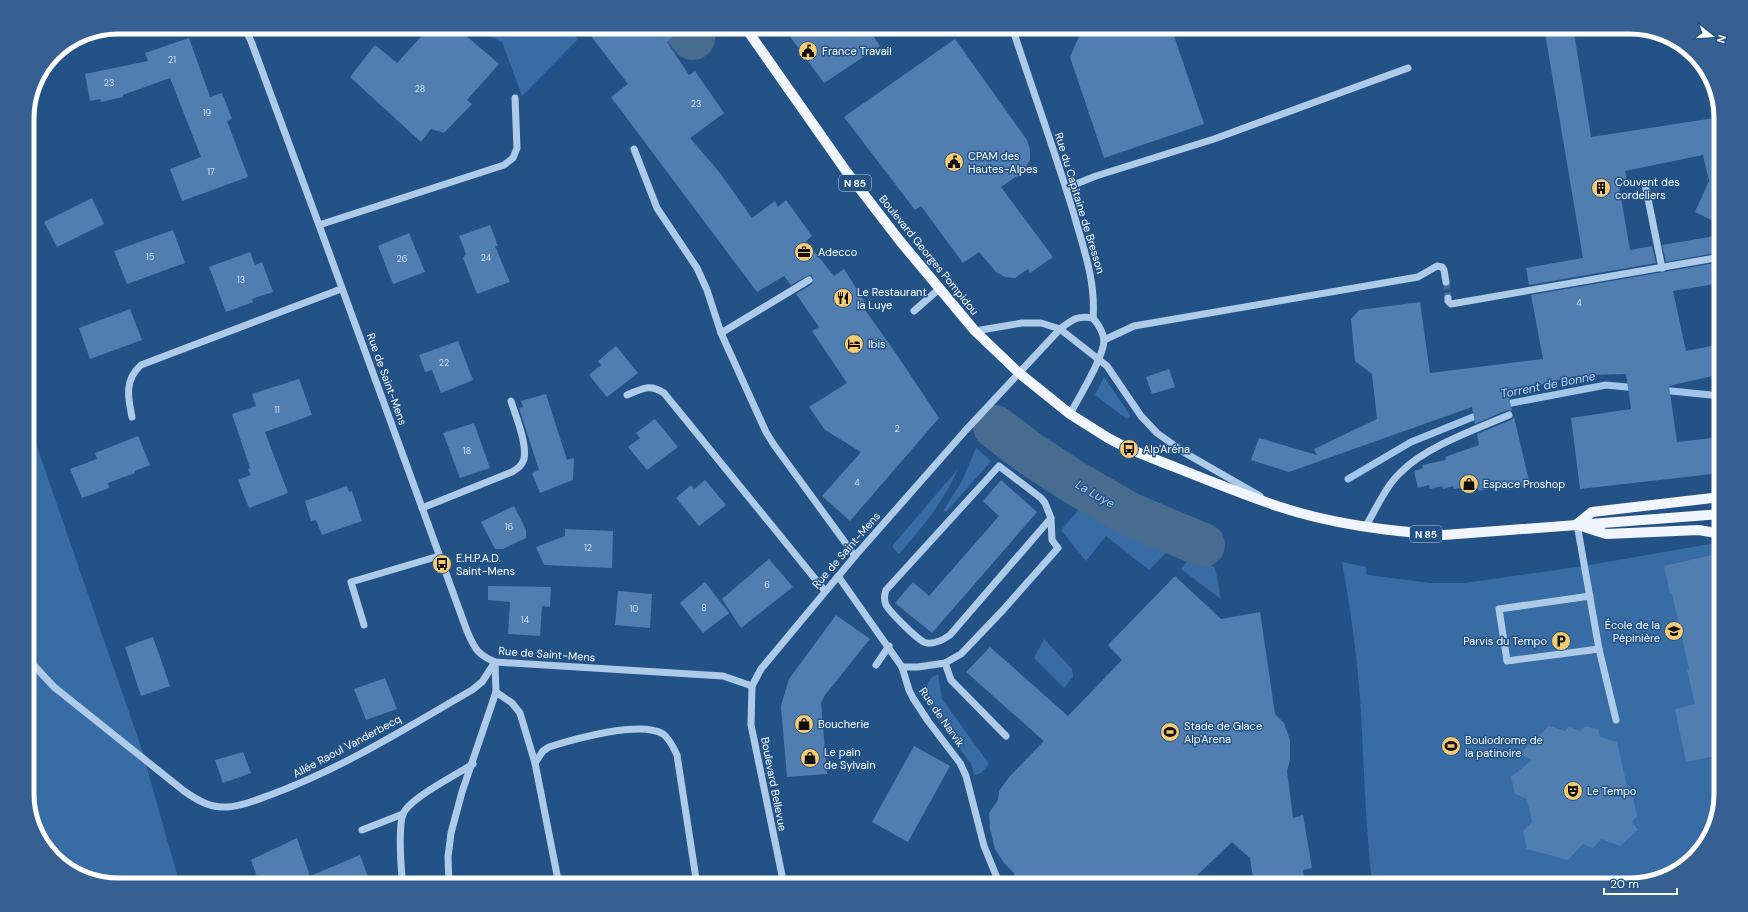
<svg xmlns="http://www.w3.org/2000/svg" width="1748" height="912" font-family="'DM Sans',sans-serif">
<rect width="100%" height="100%" fill="#235287"/>
<g fill="#376ca4">
<path d="M472,27h96l10,12 -56,57 -20,-54z"/>
<path d="M1104,377l26,38 -3,4 -32,-24z"/>
<path d="M27,418l114,329 39,138h-62l-40,-10 -35,-30 -16,-45z"/>
<path d="M976,448l15,13 -45,51 -3,-1 19,-30z"/>
<path d="M958,469c-16,35 -34,56 -59,85l-6,-6v-3z"/>
<path d="M1082,506l88,43 -21,21 -43,-34 -20,25 -25,-31z"/>
<path d="M1721,542v252l-10,40 -36,39 -45,12h-258c-6,-58 -8,-114 -11,-172 -3,-51 -10,-101 -19,-151l24,5 1,8 63,8h34l120,-17z"/>
<path d="M1191,558l24,9 6,32 -40,-30z"/>
<path d="M1044,639l28,30 1,8 -9,11 -30,-30z"/>
<path d="M938,674l4,25 47,65 -8,9 -6,2 -4,-11 -50,-69 10,-17z"/>
</g>
<g fill="none" stroke-linecap="round" stroke-linejoin="round">
<g stroke="#a1c6ea" stroke-width="7">
<path d="M1661,390l60,6"/>
<path d="M1501,405l105,-20 31,3"/>
<path d="M1348,479l63,-37 72,-29"/>
</g>
<g stroke="#486b90" stroke-width="44">
<path d="M684,27l9,11"/>
<path d="M995,427l33,25 44,29 57,33 74,31"/>
</g>
</g>
<g fill="#507eb1">
<path d="M430,27h26l43,37 -32,36 5,4 -28,29 -13,-4 -10,13 -71,-65 25,-32 22,18z"/>
<path d="M584,27h101l-18,15 22,33 6,-4 29,42 -34,25 30,35 32,45 23,-17 3,6 8,-7 26,36 -6,5 28,35 10,-7 22,35 -3,3 34,48 42,63 -89,103 -28,-25 39,-44 -36,-22 -16,-23 38,-24 -35,-52 7,-4 -23,-33 16,-10 1,-6 -2,-3 -4,1 -16,9 -7,-9 -27,16 -146,-195 17,-13z"/>
<path d="M783,27h84l13,19 -56,37z"/>
<path d="M1083,27h88l33,97 -100,34 -34,-101z"/>
<path d="M1544,27h29l18,110 130,-20v108l-26,-13 14,-31 -6,-26 -78,16 2,8 -9,1 12,70 22,-4 4,17 -127,22 -3,-17 57,-10z"/>
<path d="M189,38l21,59 12,-4 10,26 -5,2 21,56 -66,24 -12,-32 31,-12 -31,-79 -47,17v2l-22,5 -1,-3 -10,2 -5,-27 63,-13 -3,-8z"/>
<path d="M955,39l72,101 3,10v10l-7,12 -22,15 52,70 -23,16 -2,-4 -13,9 -10,-1 -9,-5 -17,-20 -16,11 -42,-57 -6,4 -71,-93z"/>
<path d="M92,198l12,26 -47,23 -13,-25z"/>
<path d="M490,225l8,21h-3l15,36 -33,12 -14,-36 3,-4 -7,-18z"/>
<path d="M173,230l12,33 -58,21 -13,-33z"/>
<path d="M409,233l16,39 -32,12 -15,-38z"/>
<path d="M1721,235v17l-55,10 -4,-17z"/>
<path d="M250,252l5,13 7,-3 11,30 -21,7 1,3 -27,10 -17,-45z"/>
<path d="M1721,262v21l-48,8 13,60 35,-7v30l-52,12 8,56 44,-5v36l-141,16 -9,-71 60,-9 -5,-35 -36,1 -21,2 -61,16 4,18 -5,-1 -32,14 -3,-17 -183,65 -38,-12 8,-22 58,17 -3,-6 63,-30 -5,-45 -17,-13 -4,-42 8,-9 61,-8 10,71 113,-14 -12,-64z"/>
<path d="M130,309l12,31 -52,19 -11,-31z"/>
<path d="M458,341l15,39 -32,13 -9,-23 -7,2 -6,-17z"/>
<path d="M616,346l22,27 -31,24 -18,-22 12,-10 -3,-4z"/>
<path d="M1169,369l6,18 -23,7 -6,-17z"/>
<path d="M299,379l13,36 -47,17 23,61 -39,15 -11,-28 13,-5 -3,-6 2,-1 -18,-54 24,-8 -4,-12z"/>
<path d="M546,394l21,66 7,-2 -1,22 -33,13 -8,-20 7,-3 -20,-62 4,-1 -2,-6z"/>
<path d="M1514,417l16,68 -24,5v-2l-14,2v-2l-13,3 -1,-4 -12,3 -1,-3 -11,2 -1,-3 -10,3 -1,-3 -12,3 -1,-4 -11,3 -4,-17 9,-3 -1,-3 24,-5 -1,-3 34,-12 -2,-11 34,-14z"/>
<path d="M655,419l23,28 -31,23 -19,-23 12,-9 -4,-5z"/>
<path d="M474,423l16,45 -30,10 -17,-45z"/>
<path d="M138,436l12,29 -15,6v2l-27,10 1,5 -27,10 -12,-29 27,-10 -2,-6z"/>
<path d="M705,480l21,25 -27,21 -23,-28 15,-13 3,4z"/>
<path d="M1001,480l36,32 -105,121 -37,-30 18,-21 16,14 70,-80 -16,-15z"/>
<path d="M347,486l2,6 3,-1 10,30 -40,14 -6,-15 -5,1 -6,-20z"/>
<path d="M514,506l12,24v8l-23,11h-8l-14,-27z"/>
<path d="M565,529l48,2 -1,37 -68,-3 -8,-18 29,-11z"/>
<path d="M1721,553v202l-35,7 -11,-53 20,-5 -8,-34 2,-1 -17,-75h-2l-6,-28z"/>
<path d="M769,559l24,28 -52,41 -19,-29z"/>
<path d="M1175,576l46,43 39,-7 15,102 9,9 6,17v20l-3,11 6,47 10,-3 9,53 -9,2 1,15h-50l-4,-27 -18,-16 -45,43h-172l-1,-12 -10,-10 -9,-14 -5,-20 -1,-16 9,-13 1,-9 11,-15 34,-35 -78,-69 24,-25 78,69 54,-56 -14,-15z"/>
<path d="M705,582l24,31 -26,20 -23,-30z"/>
<path d="M488,586l63,1 -1,20 -8,-1 -2,30 -32,-2 2,-32 -22,-2z"/>
<path d="M618,591l34,3 -2,34 -35,-3z"/>
<path d="M836,615l34,24 -45,56 -4,8 6,71 -40,3 -6,-71 8,-27z"/>
<path d="M153,637l17,49 -29,10 -16,-49z"/>
<path d="M385,678l12,31 -31,11 -12,-31z"/>
<path d="M1549,726l16,5 4,-4 11,4 6,-5 12,3 2,8 17,5 10,44 4,1 6,29 -5,6 6,8 -18,16 -19,-7 -8,9 -10,-4 -15,16 -41,-11 -4,-18 9,-9 -5,-23 -12,-5 -4,-17 21,-17 -13,-6z"/>
<path d="M914,746l36,20 -42,76 -36,-20z"/>
<path d="M243,752l8,21 -28,10 -8,-23z"/>
<path d="M297,838l13,38 50,-21 11,30h-111l-9,-25z"/>
</g>
<g fill="none" stroke-linecap="round" stroke-linejoin="round">
<path stroke="#446c99" stroke-width="7" stroke-dasharray="7 3.5" stroke-linecap="butt" d="M1446,282l2,16"/>
<g stroke="#adcbe9" stroke-width="7">
<path d="M244,27l7,14 68,184 148,406c8,18 10,23 28,31l228,14 29,10"/>
<path d="M1012,27c20,61 42,122 61,184 10,36 23,70 20,107"/>
<path d="M634,149l23,59 40,60 10,22 14,43 45,99 8,13 81,111"/>
<path d="M1645,184l17,84"/>
<path d="M1066,188l30,-12 118,-37 194,-71"/>
<path d="M319,225l185,-60 9,-7 4,-10 -2,-50"/>
<path d="M1448,298v3l3,3 270,-47"/>
<path d="M914,311l25,-22"/>
<path d="M975,331l47,-8h19l19,6 47,37 34,50 16,17 28,20 75,43"/>
<path d="M721,333l88,-53"/>
<path d="M1104,340l30,-14 284,-49 19,-11 5,1 2,3 2,12"/>
<path d="M627,395c15,-6 22,-12 37,-2l161,198"/>
<path d="M1070,414c9,-17 34,-57 34,-74 -1,-9 -6,-16 -11,-22"/>
<path d="M132,417c-4,-19 -8,-37 9,-52l200,-76"/>
<path d="M422,508l90,-36c5,-3 10,-6 12,-13 3,-16 -8,-42 -13,-58"/>
<path d="M1577,524l22,125"/>
<path d="M1365,527c11,-17 20,-40 35,-54 25,-26 76,-44 109,-58"/>
<path d="M838,576l64,91 7,23 4,8 15,23 32,42 6,13 18,70 16,39"/>
<path d="M1590,596l-91,13 8,52 92,-12 17,71"/>
<path d="M364,625l-13,-43 88,-26"/>
<path d="M27,658l27,29 130,104c13,9 26,17 42,16 14,0 30,-7 44,-12 71,-26 136,-67 202,-105l10,-8 13,-20"/>
<path d="M945,663l6,17 55,56"/>
<path d="M876,665l13,-19"/>
<path d="M902,667h16l27,-4 16,-9 42,-44 55,-62 -6,-8 -1,-22 -6,-15 -4,-5 -42,-32 -113,124c-2,5 -2,10 0,15 4,7 34,38 41,38 9,1 16,-3 23,-8l101,-117"/>
<path d="M496,692l16,11 8,10 15,50"/>
<path d="M362,830l41,-16"/>
<path d="M403,885c-2,-15 -5,-57 0,-71 7,-16 53,-39 70,-50"/>
<path d="M449,885l-1,-28 3,-24 11,-41 34,-100 -1,-29"/>
<path d="M559,885l-24,-122 8,-12 6,-4c25,-8 92,-27 114,-13 7,5 10,13 14,21l20,130"/>
<path d="M784,885l-33,-160 1,-39 9,-17 94,-113 110,-125 95,-102c12,-9 17,-14 33,-11"/>
</g>
<g stroke="#f1f6fe" stroke-width="10">
<path d="M745,27l101,144 54,70 75,90 44,42 51,41 38,24 21,11c49,19 98,40 148,57 54,18 110,25 167,29l277,-21"/>
<path d="M1577,524l15,-12 129,-15"/>
<path d="M1581,526l25,8 93,-4 22,4"/>
</g>
</g>
<defs>
<symbol id="civic-disc" viewBox="-11 -11 22 22"><circle r="9.5" fill="#f5ca70" stroke="#235287"/><path d="M-.6-6.5H3V-4.5H.6V-3L4-1V1h2V6H-6V1h2V-1L-.6-3ZM-1.2 2.5V6h2.4V2.5Z" fill="#111"/></symbol>
<symbol id="building-disc" viewBox="-11 -11 22 22"><circle r="9.5" fill="#f5ca70" stroke="#235287"/><path d="M-4-6H4V6H1V3H-1V6H-4ZM-2.5-4.3h1.7v1.8h-1.7ZM.8-4.3h1.7v1.8H.8ZM-2.5-1h1.7V.8h-1.7ZM.8-1h1.7V.8H.8Z" fill="#111"/></symbol>
<symbol id="office-disc" viewBox="-11 -11 22 22"><circle r="9.5" fill="#f5ca70" stroke="#235287"/><path d="M-6-3h4V-5.5h4V-3h4V5H-6ZM-1-4.5V-3h2v-1.5ZM-6 0V1H6V0Z" fill="#111"/></symbol>
<symbol id="restaurant-disc" viewBox="-11 -11 22 22"><circle r="9.5" fill="#f5ca70" stroke="#235287"/><path d="M-5-6h1v4h1v-4h1v4h1v-4h1v5L-1.5 .5V6h-2V.5L-5-1ZM5-6V6H3V1.5H1.5Q1.5-4 5-6Z" fill="#111"/></symbol>
<symbol id="hotel-disc" viewBox="-11 -11 22 22"><circle r="9.5" fill="#f5ca70" stroke="#235287"/><path d="M-6-4.5h1.5V1H6V5H4.5V3h-9V5H-6ZM-4 0a1.8 1.8 0 1 1 3.6 0ZM.5 0V-2.5h3Q6-2.5 6 0Z" fill="#111"/></symbol>
<symbol id="bus-disc" viewBox="-11 -11 22 22"><circle r="9.5" fill="#f5ca70" stroke="#235287"/><path d="M-5-6H5V4H4V6H2V4H-2V6H-4V4H-5ZM-3.5-4V0h7V-4ZM-3.5 1.2v1.5H-2V1.2ZM2 1.2v1.5H3.5V1.2Z" fill="#111"/></symbol>
<symbol id="shop-disc" viewBox="-11 -11 22 22"><circle r="9.5" fill="#f5ca70" stroke="#235287"/><path d="M-5-2.5h2.3a2.7 3.5 0 0 1 5.4 0H5L5.5 6h-11ZM-1.5-2.5h3a1.5 2.3 0 0 0-3 0Z" fill="#111"/></symbol>
<symbol id="school-disc" viewBox="-11 -11 22 22"><circle r="9.5" fill="#f5ca70" stroke="#235287"/><path d="M0-5L7-2L0 1L-7-2ZM-4 1L0 2.5L4 1V4Q0 6-4 4Z" fill="#111"/></symbol>
<symbol id="parking-disc" viewBox="-11 -11 22 22"><circle r="9.5" fill="#f5ca70" stroke="#235287"/><path d="M-3.5-5.5H1a3.5 3.5 0 0 1 0 7H-1V5.5H-3.5ZM-1-3.4V-.6H.8a1.4 1.4 0 0 0 0-2.8Z" fill="#111"/></symbol>
<symbol id="stadium-disc" viewBox="-11 -11 22 22"><circle r="9.5" fill="#f5ca70" stroke="#235287"/><path d="M0-5a6.5 5 0 1 0 0 10a6.5 5 0 1 0 0-10ZM-3.5-1.8h7v3.6h-7Z" fill="#111"/></symbol>
<symbol id="theatre-disc" viewBox="-11 -11 22 22"><circle r="9.5" fill="#f5ca70" stroke="#235287"/><path d="M-5-5.5Q0-4 5-5.5V0Q5 5 0 6Q-5 5-5 0ZM-3.3-2.5H-1v1.5H-3.3ZM1-2.5H3.3v1.5H1ZM-2.8 1Q0 5.5 2.8 1Z" fill="#111"/></symbol>
</defs>
<g fill-rule="evenodd">
<use href="#civic-disc" x="797" y="40" width="22" height="22"/>
<use href="#civic-disc" x="943" y="151" width="22" height="22"/>
<use href="#building-disc" x="1590" y="177" width="22" height="22"/>
<use href="#office-disc" x="793" y="241" width="22" height="22"/>
<use href="#restaurant-disc" x="832" y="287" width="22" height="22"/>
<use href="#hotel-disc" x="843" y="333" width="22" height="22"/>
<use href="#bus-disc" x="1118" y="438" width="22" height="22"/>
<use href="#shop-disc" x="1458" y="473" width="22" height="22"/>
<use href="#bus-disc" x="431" y="553" width="22" height="22"/>
<use href="#school-disc" x="1663" y="620" width="22" height="22"/>
<use href="#parking-disc" x="1550" y="630" width="22" height="22"/>
<use href="#shop-disc" x="793" y="713" width="22" height="22"/>
<use href="#stadium-disc" x="1159" y="721" width="22" height="22"/>
<use href="#stadium-disc" x="1440" y="735" width="22" height="22"/>
<use href="#shop-disc" x="799" y="747" width="22" height="22"/>
<use href="#theatre-disc" x="1562" y="780" width="22" height="22"/>
</g>
<g text-anchor="middle" dominant-baseline="central" stroke-width="3" stroke-linejoin="round" paint-order="stroke">
<g font-size="9" fill="#d3dfec">
<text x="172" y="60">21</text>
<text x="109" y="83">23</text>
<text x="420" y="89">28</text>
<text x="696" y="104">23</text>
<text x="207" y="113">19</text>
<text x="211" y="172">17</text>
<text x="150" y="257">15</text>
<text x="486" y="258">24</text>
<text x="402" y="259">26</text>
<text x="241" y="280">13</text>
<text x="1579" y="303">4</text>
<text x="444" y="363">22</text>
<text x="277" y="410">11</text>
<text x="897" y="429">2</text>
<text x="467" y="451">18</text>
<text x="857" y="483">4</text>
<text x="509" y="527">16</text>
<text x="588" y="548">12</text>
<text x="767" y="585">6</text>
<text x="704" y="608">8</text>
<text x="634" y="609">10</text>
<text x="525" y="620">14</text>
</g>
<g fill="#235287" stroke="#bdcbdb" stroke-width="1">
<rect x="839" y="175" width="32" height="16" rx="3"/>
<rect x="1410" y="526" width="32" height="16" rx="3"/>
</g>
<g font-size="10" font-weight="bold" fill="#fff">
<text x="855" y="183">N 85</text>
<text x="1426" y="534">N 85</text>
</g>
<g font-size="11" fill="#fff" stroke="#235287" text-anchor="start">
<text x="822" y="51">France Travail</text>
<text x="968" y="156">CPAM des<tspan x="968" dy="13">Hautes-Alpes</tspan></text>
<text x="1615" y="182">Couvent des<tspan x="1615" dy="13">cordeliers</tspan></text>
<text x="818" y="252">Adecco</text>
<text x="857" y="292">Le Restaurant<tspan x="857" dy="13">la Luye</tspan></text>
<text x="868" y="344">Ibis</text>
<text x="1143" y="449">Alp'Aréna</text>
<text x="1483" y="484">Espace Proshop</text>
<text x="456" y="558">E.H.P.A.D.<tspan x="456" dy="13">Saint-Mens</tspan></text>
<text x="1660" y="625" text-anchor="end">École de la<tspan x="1660" dy="13">Pépinière</tspan></text>
<text x="1547" y="641" text-anchor="end">Parvis du Tempo</text>
<text x="818" y="724">Boucherie</text>
<text x="1184" y="726">Stade de Glace<tspan x="1184" dy="13">Alp'Arena</tspan></text>
<text x="1465" y="740">Boulodrome de<tspan x="1465" dy="13">la patinoire</tspan></text>
<text x="824" y="752">Le pain<tspan x="824" dy="13">de Sylvain</tspan></text>
<text x="1587" y="791">Le Tempo</text>
</g>
<g font-size="11" fill="#fff" stroke="#235287">
<text transform="translate(1080 203) rotate(73)">Rue du Capitaine de Bresson</text>
<text transform="translate(929 255) rotate(51)">Boulevard Georges Pompidou</text>
<text transform="translate(387 379) rotate(70)">Rue de Saint-Mens</text>
<text transform="translate(846 550) rotate(-49)">Rue de Saint-Mens</text>
<text transform="translate(547 654) rotate(4)">Rue de Saint-Mens</text>
<text transform="translate(942 717) rotate(55)">Rue de Narvik</text>
<text transform="translate(347 746) rotate(-28)">Allée Raoul Vanderbecq</text>
<text transform="translate(774 784) rotate(79)">Boulevard Bellevue</text>
</g>
<g font-size="12" font-style="italic" fill="#b9d5f1" stroke="#235287">
<text transform="translate(1548 385) rotate(-11)">Torrent de Bonne</text>
<text transform="translate(1095 494) rotate(30)">La Luye</text>
</g>
</g>
<path d="M0 0H1748V912H0ZM118 34H1630A84 84 0 0 1 1714 118V794A84 84 0 0 1 1630 878H118A84 84 0 0 1 34 794V118A84 84 0 0 1 118 34Z" fill="#356091" fill-rule="evenodd"/>
<path fill="none" stroke="#fff" stroke-width="5" d="M118 34H1630A84 84 0 0 1 1714 118V794A84 84 0 0 1 1630 878H118A84 84 0 0 1 34 794V118A84 84 0 0 1 118 34Z"/>
<g transform="translate(1712 36) rotate(107)" stroke="#235287" stroke-width="3" paint-order="stroke">
<path d="M0-3L7 15L0 10L-7 15Z" fill="#ffffff"/>
<text y="-6" font-size="11" font-weight="bold" text-anchor="middle" fill="#ffffff">N</text>
</g>
<path d="M1604 888v6h73v-6" fill="none" stroke="#ffffff" stroke-width="2"/>
<text x="1610" y="888" font-size="12" fill="#ffffff" stroke="#235287" stroke-width="3" paint-order="stroke">20 m</text>
</svg>
